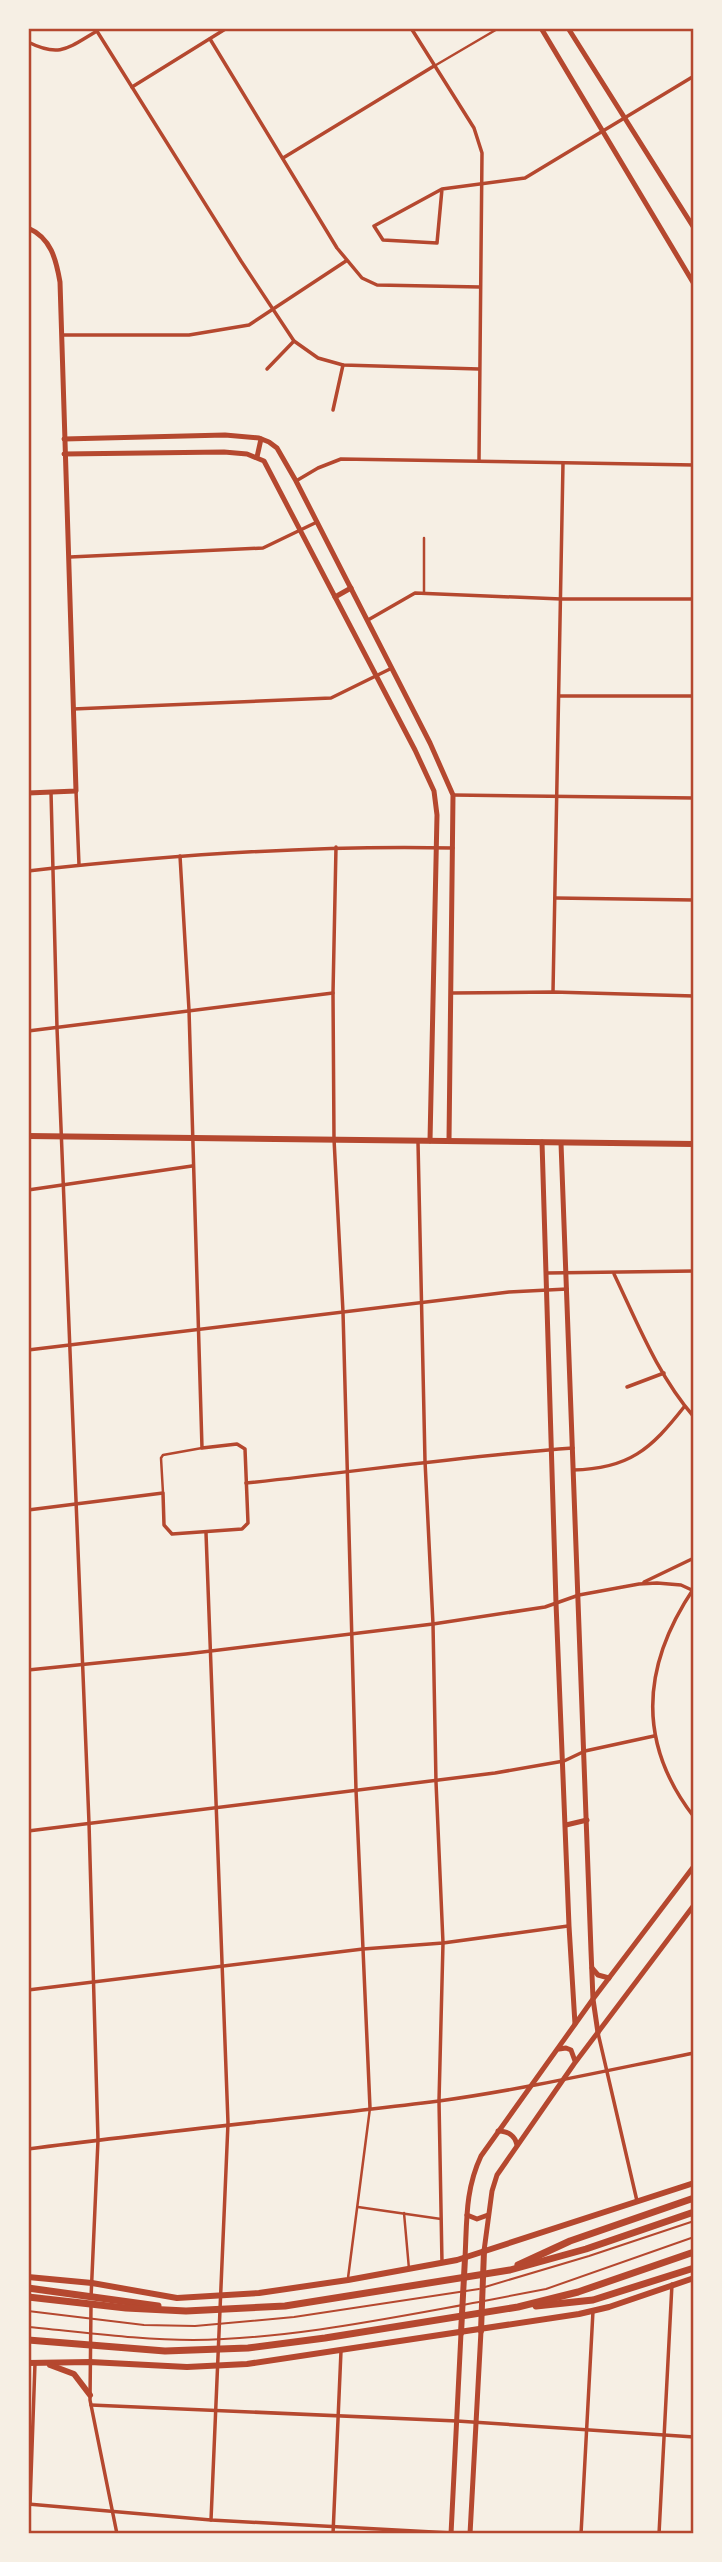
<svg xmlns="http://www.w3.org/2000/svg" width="722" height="2562" font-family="Figtree,sans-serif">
<rect width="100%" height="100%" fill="#f6efe4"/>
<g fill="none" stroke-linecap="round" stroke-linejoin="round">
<g stroke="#b5482f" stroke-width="2">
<path d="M485,2287l104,-31 105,-35"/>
<path d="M484,2301l62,-12 148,-52"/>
<path d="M28,2311l116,14 51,1 99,-9 185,-28"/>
<path d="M28,2327c55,5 110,13 165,13 95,-1 192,-21 286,-38"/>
</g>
<g stroke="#b5482f" stroke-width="2.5">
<path d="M436,65l63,-37"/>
<path d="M424,593v-55"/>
<path d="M163,1493l-2,-35 2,-3 39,-7"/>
<path d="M358,2207l83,12"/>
<path d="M404,2213l5,56"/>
<path d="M348,2278l22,-170"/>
</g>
<g stroke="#b5482f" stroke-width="3.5">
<path d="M95,28l146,233 53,80 24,17 25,7 136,4"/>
<path d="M411,28l63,100 8,25 -3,308"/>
<path d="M210,39l127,209 25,30 15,7 103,2"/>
<path d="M28,42c32,16 40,6 69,-11"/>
<path d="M132,87l95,-59"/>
<path d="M283,158l151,-92"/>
<path d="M442,189l-5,54 -54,-3 -9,-14 68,-37 83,-11 169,-102"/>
<path d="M62,335h127l60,-10 97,-64"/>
<path d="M267,369l27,-28"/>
<path d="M333,410l10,-45"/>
<path d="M296,481l22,-13 23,-9 353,6"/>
<path d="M70,557l193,-9 54,-26"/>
<path d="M368,620l47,-27 146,6h133"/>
<path d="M559,696h135"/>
<path d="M73,709l258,-11 61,-30"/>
<path d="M76,791l3,74"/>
<path d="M51,792l6,236 32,795 9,317 -7,158"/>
<path d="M453,795l241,3"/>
<path d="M336,847l-3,146 1,146 9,173 13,478 14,318"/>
<path d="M28,871c141,-16 283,-26 425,-23"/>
<path d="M555,898l139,2"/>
<path d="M553,992l10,-529"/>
<path d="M452,993l101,-1 141,4"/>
<path d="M28,1031l305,-38"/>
<path d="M418,1142l7,319 8,163 3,158 7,161 -4,158 3,162"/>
<path d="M28,1190l164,-24"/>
<path d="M547,1273l147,-2"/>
<path d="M614,1274c24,50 43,100 80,143"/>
<path d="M28,1350l481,-58 58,-3"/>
<path d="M627,1387l37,-14"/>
<path d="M573,1470c56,-1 78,-21 111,-63"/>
<path d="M246,1483c109,-11 217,-27 327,-35"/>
<path d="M28,1510l135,-17 1,32 8,9 70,-5 6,-6 -3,-74 -8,-5 -35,4 -13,-438 -9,-154"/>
<path d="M206,1533l22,590 -17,397"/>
<path d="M644,1582l50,-24"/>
<path d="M694,1588c-52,77 -58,154 0,229"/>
<path d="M28,1670l158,-16 247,-30 112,-17 34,-12 60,-11 18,-1 24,2 13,6"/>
<path d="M28,1831l467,-58 69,-12 21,-10 69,-15"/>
<path d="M28,1990l335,-41 80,-6 125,-17"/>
<path d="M598,2033l39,168"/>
<path d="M28,2149c137,-18 274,-31 411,-48 86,-12 170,-31 255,-48"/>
<path d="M91,2305l-1,95 27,134"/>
<path d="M91,2405l366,16 237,16"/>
<path d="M28,2504l183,16 259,14"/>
<path d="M30,2505l5,-142"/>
<path d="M333,2534l8,-183"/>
<path d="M581,2534l12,-223"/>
<path d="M659,2534l13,-250"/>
</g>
<g stroke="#b5482f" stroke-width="5">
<path d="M28,228c23,10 28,31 32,54l16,509 -48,2"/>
<path d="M64,439l161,-4 34,3 10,4 8,6 19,33 134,262 23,52 -4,346"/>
<path d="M64,454l160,-2 23,2 17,7 151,289 19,41 3,24 -7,326"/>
<path d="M257,457l4,-18"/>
<path d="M335,597l16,-9"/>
<path d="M542,1142l14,461 13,323 6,98"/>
<path d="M561,1143l30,808 2,48 5,34"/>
<path d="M566,1825l21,-5"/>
</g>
<g stroke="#b5482f" stroke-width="5">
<path d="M541,28l153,256"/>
<path d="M568,28l126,200"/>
<path d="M592,1968l6,7 11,3"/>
<path d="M559,2049l7,-1 5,2 4,11"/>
<path d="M498,2131c10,0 17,5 19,14"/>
<path d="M467,2215l10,4 11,-4"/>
<path d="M484,2251l8,-60 5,-16 77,-111 120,-159"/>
<path d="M465,2258c2,-37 0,-68 16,-102l112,-157 101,-133"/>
<path d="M451,2534l10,-201"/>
<path d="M470,2534l11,-203"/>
</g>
<g stroke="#b5482f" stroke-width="6">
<path d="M28,1136l666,8"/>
<path d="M28,2277l64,6 85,15 82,-5 89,-13 109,-20 237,-77"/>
<path d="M481,2331l3,-80"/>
<path d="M461,2333l4,-75"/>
<path d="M28,2363l62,-1 97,5 60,-3 332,-50 30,-7 85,-29"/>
<path d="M50,2365l24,9 16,21"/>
</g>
<g stroke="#b5482f" stroke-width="7">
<path d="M518,2265l52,-24 124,-43"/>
<path d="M28,2288l130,18"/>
<path d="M28,2297l98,11 60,3 99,-5 225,-36 76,-21 108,-37"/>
<path d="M536,2306l57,-6 101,-32"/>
<path d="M28,2340l137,11 83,-3 77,-10 193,-31 60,-15 116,-40"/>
</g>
</g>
<rect width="722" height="2562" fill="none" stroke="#f6efe4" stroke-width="60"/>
<rect x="30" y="30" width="662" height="2502" fill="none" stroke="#b5482f" stroke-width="2.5"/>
</svg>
